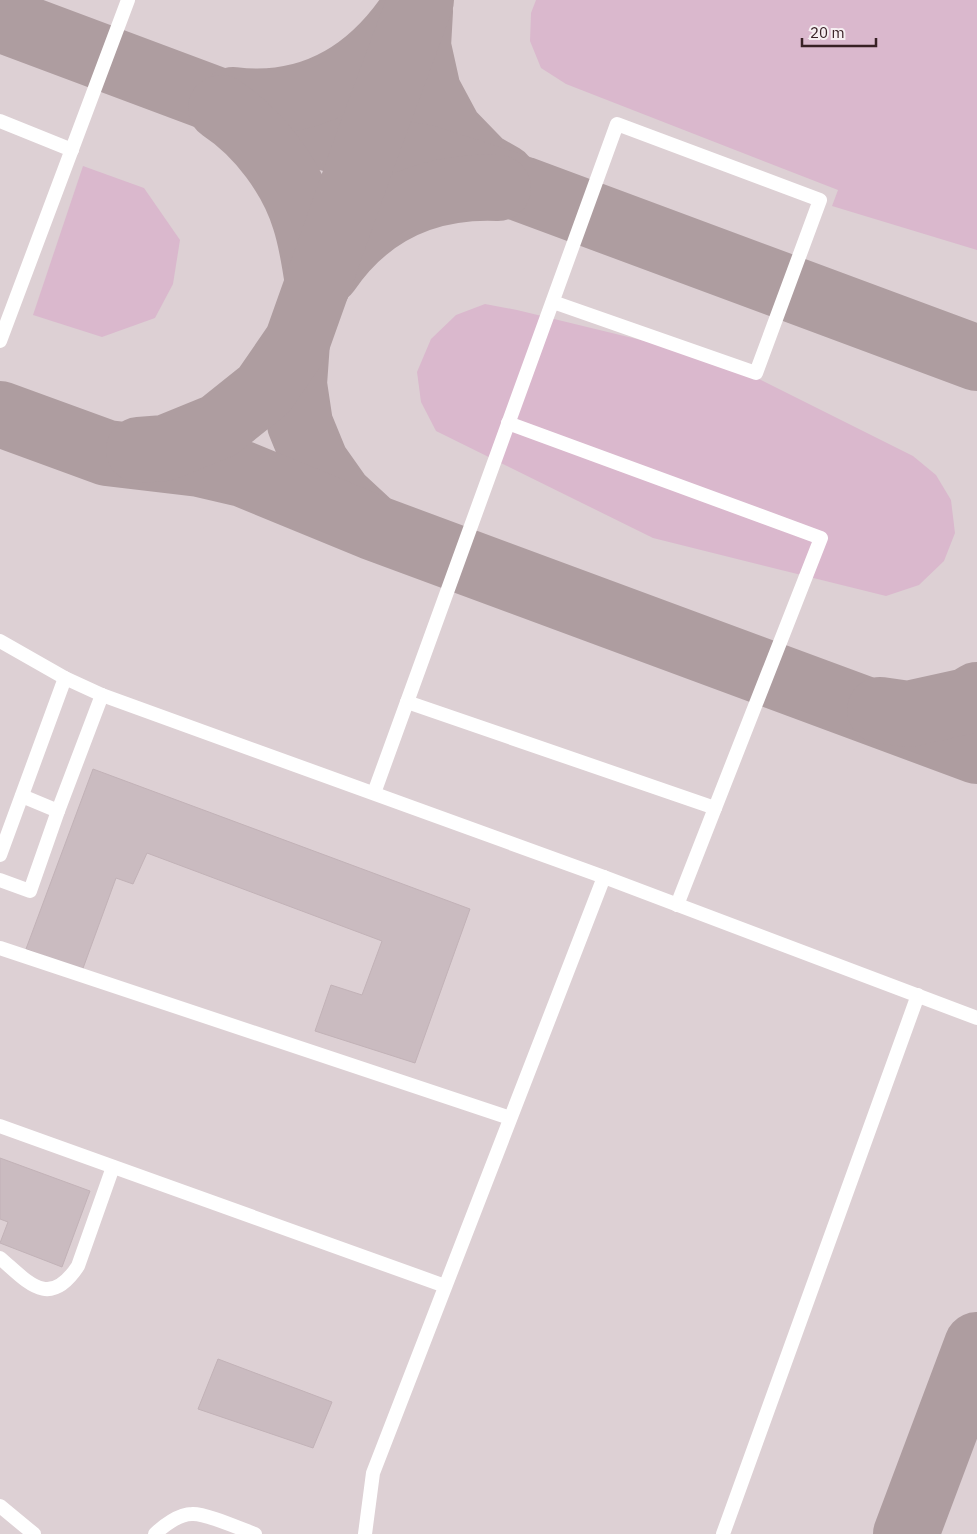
<svg xmlns="http://www.w3.org/2000/svg" width="977" height="1534" font-family="'IBM Plex Sans',sans-serif">
<rect width="100%" height="100%" fill="#e9dfe2"/>
<rect fill="#ddd0d4" x="0" y="0" width="977" height="1534"/>
<g fill="#dab8cd">
<path d="M536,0h441v250l-145,-44 6,-16 -272,-106 -25,-16 -11,-27 1,-28z"/>
<path d="M83,166l61,22 36,52 -7,44 -18,34 -53,19 -69,-22z"/>
<path d="M485,304l32,6 202,49 194,97 23,19 15,25 4,33 -11,28 -25,24 -33,11 -233,-58 -217,-107 -15,-29 -4,-30 14,-33 25,-24z"/>
</g>
<g fill="none" stroke-linecap="round" stroke-linejoin="round">
<g stroke="#ae9da0" stroke-width="66">
<path d="M420,11l-2,35 10,45 22,41 32,33 21,12"/>
<path d="M0,19l297,111 69,18 61,10 95,31 455,169"/>
<path d="M233,100c74,9 132,-23 174,-82"/>
<path d="M221,108c38,25 71,69 84,112 7,22 10,43 13,64"/>
<path d="M327,272c40,-59 99,-87 171,-84"/>
<path d="M297,342l-3,42 6,40 16,39 24,34 27,25"/>
<path d="M0,414l107,39 93,11 43,10 129,53 605,224"/>
<path d="M139,450l26,-2 54,-22 45,-36 33,-48 69,-194 55,-148"/>
<path d="M880,710l28,4 59,-13 10,-6"/>
<path d="M906,1534l71,-189"/>
</g>
</g>
<g fill="#cabbc0" stroke="#c2b2b7">
<path d="M93,769l377,140 -55,154 -100,-32 16,-46 31,10 20,-54 -235,-88 -14,31 -17,-6 -34,93 -56,-22z"/>
<path d="M0,1158l90,33 -28,76 -62,-24 8,-21 -8,-3z"/>
<path d="M218,1359l114,43 -19,46 -115,-39z"/>
</g>
<g fill="none" stroke-linecap="round" stroke-linejoin="round">
<g stroke="#fff" stroke-width="14">
<path d="M0,121l72,29"/>
<path d="M0,341l128,-341"/>
<path d="M0,641l65,37 37,17 502,182 373,141"/>
<path d="M407,702l308,106 106,-270 -313,-115"/>
<path d="M374,793l243,-669 203,76 -64,173 -203,-71"/>
<path d="M22,796l36,15"/>
<path d="M0,855l65,-177"/>
<path d="M0,880l30,11 28,-80 44,-116"/>
<path d="M677,905l38,-97"/>
<path d="M0,948l510,170"/>
<path d="M0,1126l445,160"/>
<path d="M0,1258c28,24 49,52 78,8l35,-99"/>
<path d="M155,1534c8,-8 24,-20 37,-20 13,-1 49,15 63,20"/>
<path d="M365,1534l8,-61 231,-596"/>
<path d="M723,1534l195,-539"/>
</g>
<path stroke="#fff" stroke-width="14" d="M0,1506l34,28"/>
</g>
<path d="M802 38v8h74v-8" fill="none" stroke="#382125" stroke-width="2.5"/>
<text x="810" y="38" font-size="15" fill="#382125" stroke="#f6eff2" stroke-width="4" paint-order="stroke">20 m</text>
</svg>
